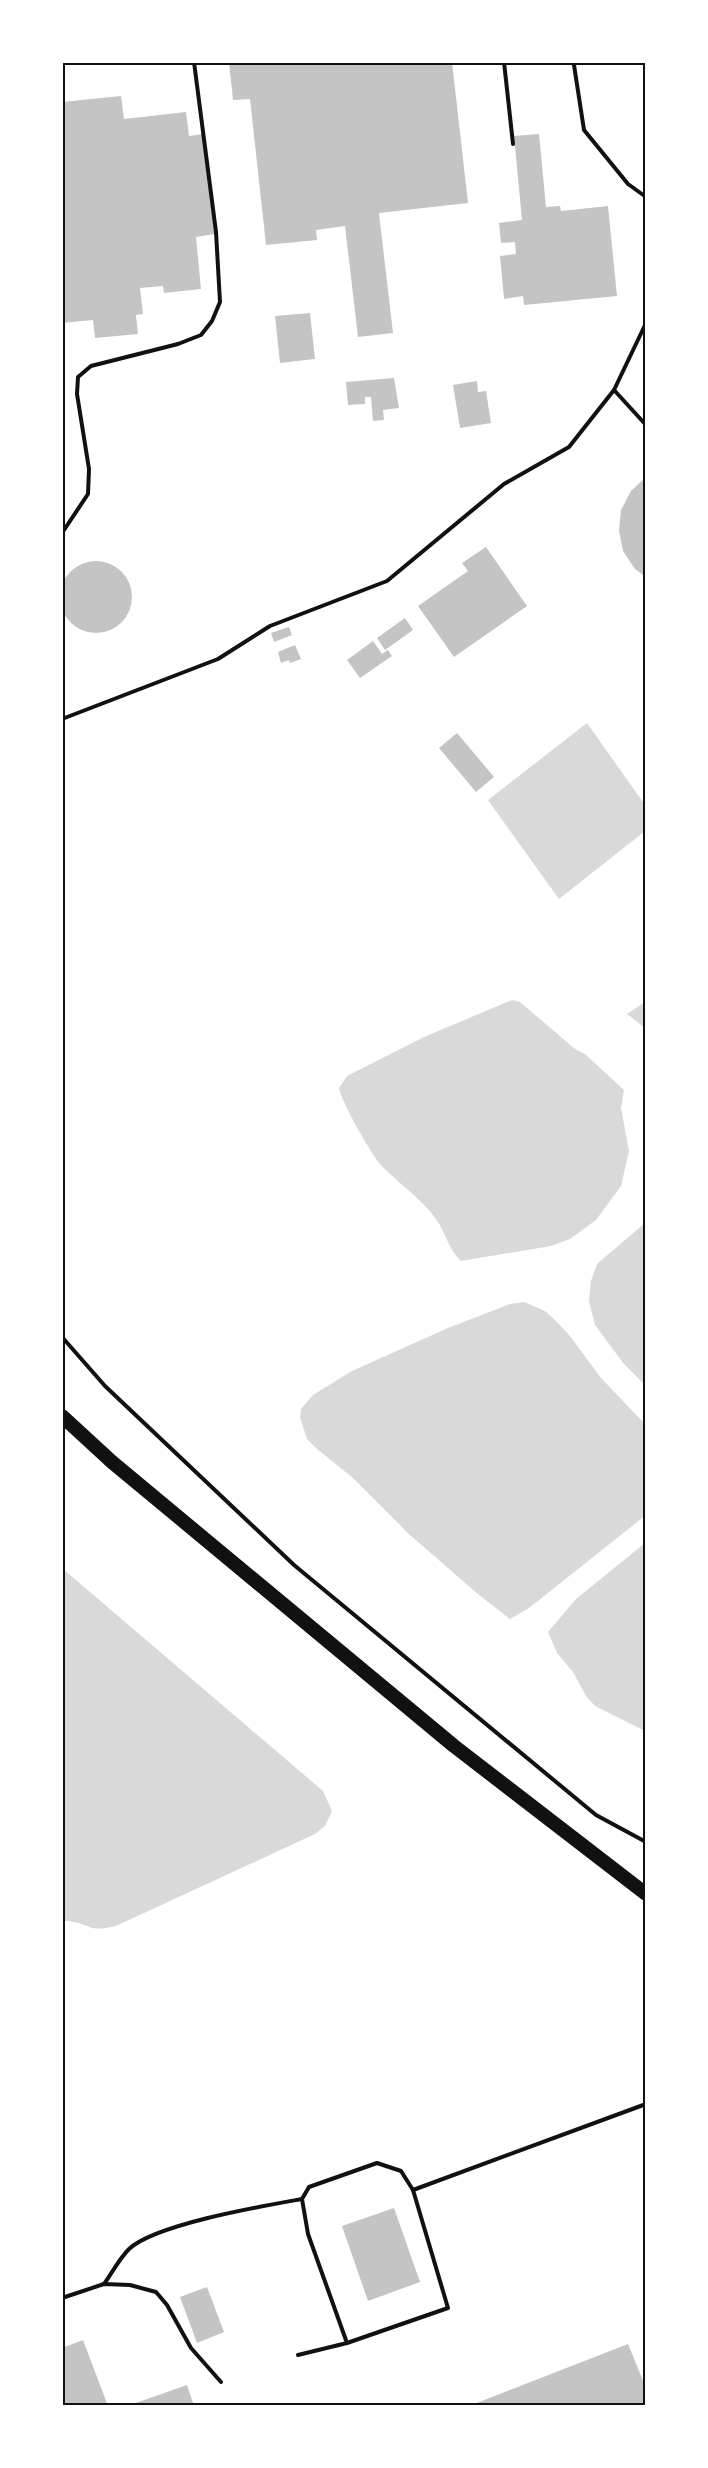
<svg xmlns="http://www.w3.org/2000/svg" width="708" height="2468" font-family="'Sofia Sans Condensed',sans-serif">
<rect width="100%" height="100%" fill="#fff"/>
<g fill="#d9d9d9">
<path d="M587,723l58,82v26l-86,68 -71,-99z"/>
<path d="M512,1000l8,2 55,47 10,5 39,36 -3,18 8,43 -8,35 -25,34 -26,19 -19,7 -90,15c-13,-12 -15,-28 -25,-42 -15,-21 -37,-35 -55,-54 -10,-11 -39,-62 -42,-77l8,-12 77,-39z"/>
<path d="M645,1002v26l-18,-14z"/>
<path d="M645,1223v162l-21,-21 -29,-39 -6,-24 2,-20 6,-17z"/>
<path d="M524,1302l21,9 10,9 15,16 31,42 44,46 1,91 -117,93 -19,11 -31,-24 -69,-60 -57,-57 -36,-29 -10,-10 -7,-22 1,-8 12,-14 39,-24 96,-43 62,-24z"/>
<path d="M645,1543v188l-50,-25 -9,-10 -13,-24 -16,-19 -9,-21 28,-33z"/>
<path d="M63,1569l260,222 9,20 -7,15 -10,8 -197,91c-32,10 -28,-4 -55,-4z"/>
</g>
<g fill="#c4c4c4">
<path d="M229,62h223l16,141 -89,10 14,120 -35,4 -13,-111 -29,4 1,10 -51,5 -16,-146 -17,1z"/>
<path d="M121,96l3,23 62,-7 3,24 15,-2 11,100 -19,3 5,52 -37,4 -1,-7 -23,2 3,26 -7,1 2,19 -43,4 -2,-18 -31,3v-221z"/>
<path d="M539,134l7,73 14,-1 1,5 47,-5 9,90 -93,9 -1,-9 -19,3 -4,-43 16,-2 -1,-12 -14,1 -2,-20 23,-3 -8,-84z"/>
<path d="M310,313l5,46 -35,4 -5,-47z"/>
<path d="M394,378l5,30 -16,2 1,10 -11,1 -2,-24h-6v7l-17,1 -2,-23z"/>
<path d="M477,381l1,11 8,-1 5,32 -31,5 -7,-43z"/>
<path d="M646,477v100l-11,-8 -12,-18 -4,-20 2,-21 10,-19z"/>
<path d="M486,547l41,59 -73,51 -36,-51 50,-35 -6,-8z"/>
<circle cx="96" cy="597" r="36"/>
<path d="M405,618l8,12 -28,20 -8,-12z"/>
<path d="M289,627l3,8 -18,7 -3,-9z"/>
<path d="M373,641l9,13 6,-4 4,6 -32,22 -13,-18z"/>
<path d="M295,645l6,14 -11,4 -1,-3 -8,3 -3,-11z"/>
<path d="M457,733l37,44 -18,15 -37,-44z"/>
<path d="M394,2208l26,74 -52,19 -26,-75z"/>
<path d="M207,2287l17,45 -27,11 -17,-46z"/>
<path d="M83,2340l25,66h-46v-58z"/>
<path d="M628,2344l18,44v18h-177z"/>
<path d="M187,2385l7,21h-64v-1z"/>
</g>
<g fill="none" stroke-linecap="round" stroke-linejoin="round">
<g stroke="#111" stroke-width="4">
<path d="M504,62l9,82"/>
<path d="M574,65l10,65 44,54 18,13"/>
<path d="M614,390l32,35"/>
<path d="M62,533l26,-39 1,-25 -12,-75 1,-17 13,-11 87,-22 23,-9 11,-14 8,-19 -4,-70 -22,-170"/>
<path d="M62,719l156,-60 52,-33 117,-45 117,-97 65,-37 45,-57 32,-67"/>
<path d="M62,1337l43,49 189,179 302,250 50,27"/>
<path d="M413,2190l233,-86"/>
<path d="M104,2284c8,-11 15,-25 25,-35 27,-25 134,-43 173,-50"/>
<path d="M62,2298l42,-14 26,1 26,7 11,13 24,43 30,34"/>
<path d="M298,2355l49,-12 101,-35 -35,-118 -12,-19 -24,-8 -68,24 -7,12 6,35 39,109"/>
</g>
<path stroke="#111" stroke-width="14" d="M62,1416l50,46 342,284 192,148"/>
</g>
<rect width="708" height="2468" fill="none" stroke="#ffffff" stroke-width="128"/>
<rect x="64" y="64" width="580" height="2340" fill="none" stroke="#111" stroke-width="2"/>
</svg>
